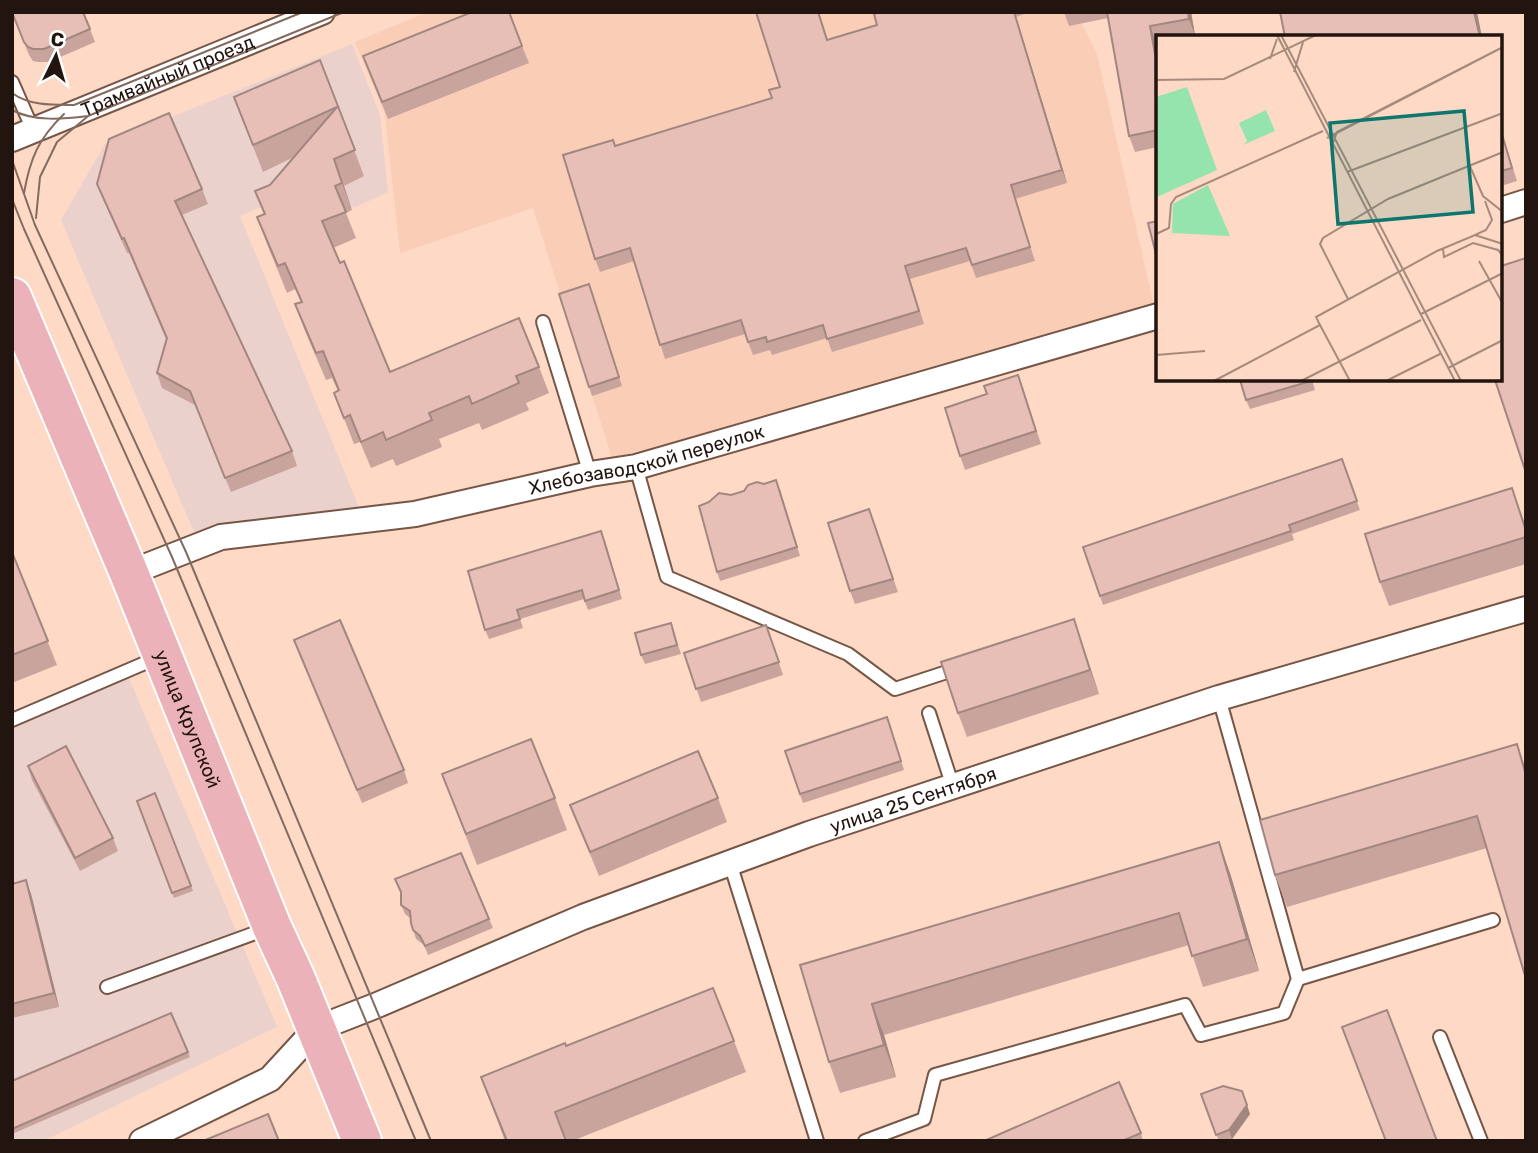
<svg xmlns="http://www.w3.org/2000/svg" width="1538" height="1153" font-family="Rubik,sans-serif">
<rect width="100%" height="100%" fill="#fed9c6"/>
<g fill="#ebd1cc">
<path d="M352,44l28,71 8,77 -32,15 -77,-7 -39,16 120,294 -164,27 -135,-317 44,-76z"/>
<path d="M126,671l151,356 -234,114h-31v-423z"/>
</g>
<path fill="#facdb7" d="M428,12h648l21,42 57,252 -382,109 -160,43 -79,-250 -133,45 -15,-139 -30,-72z"/>
<g fill="none" stroke-linecap="round" stroke-linejoin="round">
<defs>
<g id="lane">
<path d="M12,82l21,48"/>
<path d="M543,322l47,152"/>
<path d="M636,467l31,110 181,77 47,35 64,-21"/>
<path d="M1219,698l79,281 195,-59"/>
<path d="M929,713l24,74"/>
<path d="M12,720l147,-63"/>
<path d="M730,863l87,278"/>
<path d="M107,987l162,-59"/>
<path d="M1440,1037l41,104"/>
<path d="M865,1141l59,-22 11,-44 250,-70 16,30 83,-22 14,-34"/>
</g>
<g id="street">
<path id="s1" d="M12,139l310,-127"/>
<path d="M1501,210l25,-8"/>
<path id="s2" d="M129,573l92,-36 194,-23 175,-40 46,-7 522,-151"/>
<path id="s3" d="M142,1141l128,-62 46,-50 59,-23 208,-89 226,-83 410,-136 307,-89"/>
</g>
<g id="primary">
<path id="s4" d="M12,297l117,276 143,354 24,52 66,162"/>
</g>
</defs>
<use href="#lane" stroke="#765646" stroke-width="16"/>
<use href="#street" stroke="#765646" stroke-width="28"/>
<use href="#primary" stroke="#fff" stroke-width="42"/>
<use href="#lane" stroke="#fff" stroke-width="12"/>
<use href="#street" stroke="#fff" stroke-width="24"/>
<use href="#primary" stroke="#ecb2b9" stroke-width="38"/>
<g stroke="#836b60" stroke-width="2">
<path d="M12,93c18,13 41,12 62,12l229,-93"/>
<path d="M12,110c22,12 52,9 76,6l256,-104"/>
<path d="M12,160l23,65 151,327 245,589"/>
<path d="M24,193c6,-34 14,-54 40,-79"/>
<path d="M12,199l12,30 148,328 244,584"/>
<path d="M36,218l4,-41 17,-35 30,-25"/>
</g>
</g>
<g fill="#c8a49d">
<path d="M12,12l78,17 5,13 -46,20h-11l-5,-1 -4,-6z"/>
<path d="M819,12l9,28 49,-15 3,-13h150l-14,5 51,166 -52,16 20,62 -59,17 -6,-17 -60,18 14,45 -92,28 -5,-14 -55,17 -2,-5 -17,5 -8,-21 -80,25 -31,-98 -34,11 -5,-13 20,-113 157,-48 8,-11z"/>
<path d="M1064,12h127l4,23 -11,2h-26v4l-2,1 2,13v92l-23,5 -6,-16 -21,-118 -39,8z"/>
<path d="M522,46l7,17 -141,56 -25,-63z"/>
<path d="M320,60l44,116 -20,10 8,24 -6,3 10,25 -23,10 57,124 149,-5 10,26 -23,10 3,7 -47,20 -3,-7 -40,16 3,8 -46,19 -3,-7 -22,9 -11,-26 -6,2 -20,-51 4,-2 -6,-13 -6,2 -21,-49 -10,-27 6,-2 -6,-13 -8,4 -20,-49 -10,-27 7,-3 -9,-23 15,-6 22,-27 -29,14 -29,-75z"/>
<path d="M1501,129l16,52 -16,5z"/>
<path d="M97,184l105,5 6,15 -26,11 110,236 5,15 -66,26 -36,-87 -33,-17 -5,-15 9,-34 -37,-86h-2l-24,-54z"/>
<path d="M589,284l33,102 -30,10 -3,-9z"/>
<path d="M1312,380l3,10 -65,19 -4,-9z"/>
<path d="M1023,388l18,56 -76,26 -5,-14z"/>
<path d="M1342,459l18,51 -68,24 2,6 -191,65 -20,-58z"/>
<path d="M780,489l20,67 -80,25 -3,-9 14,-77z"/>
<path d="M869,509l29,83 -43,12 -5,-13z"/>
<path d="M1521,512l5,16v36l-137,42 -9,-24z"/>
<path d="M605,540l17,59 -34,11 -4,-11 -64,20 3,9 -34,11 -4,-9z"/>
<path d="M12,552l45,113 -45,18z"/>
<path d="M671,623l10,31 -36,10 -4,-9z"/>
<path d="M766,625l17,50 -82,27 -17,-49z"/>
<path d="M294,640l110,130 4,13 -46,20z"/>
<path d="M1082,643l17,51 -132,43 -9,-24z"/>
<path d="M887,717l17,53 -101,33 -18,-52z"/>
<path d="M1517,744l9,25v210l-39,-131 -200,59 -12,-32z"/>
<path d="M28,766l85,72 5,13 -38,20 -48,-91z"/>
<path d="M442,774l113,24 12,32 -90,35z"/>
<path d="M155,793l38,98 -19,7 -37,-97z"/>
<path d="M718,798l9,24 -128,54 -29,-71z"/>
<path d="M1230,873l29,98 -56,16 -14,-42 -305,90 12,42 -56,16 -11,-31 -29,-97z"/>
<path d="M395,879l94,40 4,9 -65,27 -4,-10 -8,-6 -5,-16 -1,-5 -5,-4 -4,-9v-11z"/>
<path d="M26,880l5,14 28,113 -47,11v-134z"/>
<path d="M171,1013l19,44 -178,77v-53z"/>
<path d="M734,1041l12,31 -174,69h-67l-24,-64 85,-31z"/>
<path d="M1201,1094l49,20 -18,25 -5,2h-8z"/>
<path d="M1141,1133l2,8h-159z"/>
</g>
<g fill="#a28680">
<path d="M1014,12l2,5 51,166 -5,-13z"/>
<path d="M1188,12h3l4,23 -6,-16z"/>
<path d="M1474,12h3l5,25h-2z"/>
<path d="M1150,26l6,16 2,13v16z"/>
<path d="M334,159l10,27 8,24 -10,-27z"/>
<path d="M1074,619l25,75 -9,-24z"/>
<path d="M1219,842l11,31 29,98 -12,-32z"/>
<path d="M26,880l5,14 28,113 -5,-14z"/>
<path d="M872,1004l12,31 12,42 -12,-32z"/>
<path d="M1247,1105l3,9 -18,25 -3,-9z"/>
</g>
<g fill="#e8bfb7" stroke="#a28680" stroke-width="2">
<path d="M12,12h71l7,17 -46,20h-11l-5,-2 -4,-5z"/>
<path d="M472,12h37l13,34 -140,56 -19,-46z"/>
<path d="M756,12h62l9,28 50,-15 -3,-11 6,-2h134l48,158 -51,15 19,62 -58,18 -6,-17 -61,18 14,45 -92,28 -4,-14 -56,17 -1,-5 -18,5 -7,-22 -81,25 -30,-97 -35,11 -32,-104 50,-15 2,6 157,-48 -3,-8 11,-3z"/>
<path d="M1107,12h81l1,7 -39,7 8,45v59l-29,6z"/>
<path d="M1280,12h194l6,25h-195z"/>
<path d="M320,60l35,90 -21,9 8,24 -7,3 11,26 -24,9 18,42 4,-2 46,111 129,-54 20,49 -23,9 3,7 -47,21 -3,-8 -40,17 3,7 -46,20 -3,-8 -22,10 -11,-27 -6,3 -10,-25 5,-3 -16,-39 -7,2 -21,-49 7,-2 -17,-39 -7,3 -21,-49 8,-3 -10,-23 15,-6 67,-78 -84,38 -19,-48z"/>
<path d="M169,113l33,76 -27,12 117,250 -67,27 -35,-87 -33,-18 10,-35 -43,-100 -2,1 -25,-55 12,-45z"/>
<path d="M1501,131l11,37 -11,3z"/>
<path d="M1158,221v32l-2,1 -8,-31z"/>
<path d="M1526,258v215l-31,-93h6v-114z"/>
<path d="M589,284l30,93 -30,10 -30,-93z"/>
<path d="M1018,375l18,56 -76,25 -15,-48 42,-14 -3,-8z"/>
<path d="M1240,380h71v1l-65,19z"/>
<path d="M1342,459l15,42 -68,24 2,6 -191,65 -17,-49z"/>
<path d="M776,480l21,67 -80,25 -18,-66 10,-4 10,-9 12,2 13,-4 4,-6 9,-3 7,2z"/>
<path d="M1512,488l14,43v6l-146,45 -15,-48z"/>
<path d="M869,509l24,70 -43,12 -22,-68z"/>
<path d="M601,531l18,59 -34,11 -3,-11 -65,20 3,9 -35,11 -17,-59z"/>
<path d="M12,552l36,89 -36,14z"/>
<path d="M1074,619l16,51 -132,43 -17,-51z"/>
<path d="M340,620l64,150 -47,20 -63,-150z"/>
<path d="M671,623l6,22 -36,10 -6,-22z"/>
<path d="M766,625l13,37 -83,27 -12,-36z"/>
<path d="M887,717l14,44 -101,33 -15,-43z"/>
<path d="M531,739l24,59 -89,36 -24,-60z"/>
<path d="M1517,744l9,31v204l-49,-163 -202,59 -15,-55z"/>
<path d="M66,746l47,92 -38,20 -47,-92z"/>
<path d="M698,751l20,47 -128,54 -20,-47z"/>
<path d="M155,793l36,93 -19,7 -35,-92z"/>
<path d="M1219,842l28,97 -55,17 -13,-43 -307,91 12,41 -55,17 -29,-97z"/>
<path d="M461,853l28,66 -64,27 -5,-10 -7,-6 -2,-7 -1,-12 -9,-6v-13l-6,-13z"/>
<path d="M26,880l28,113 -42,11v-120z"/>
<path d="M713,988l21,53 -179,71 11,29h-59l-26,-64 84,-34 1,3z"/>
<path d="M1387,1010l50,131h-51l-44,-114z"/>
<path d="M171,1013l17,39 -176,77v-48z"/>
<path d="M1119,1082l22,51 -19,8h-138z"/>
<path d="M1223,1086l19,5 5,14 -18,25 -13,5 -15,-41z"/>
<path d="M268,1114l11,27h-76z"/>
</g>
<g text-anchor="middle" dominant-baseline="central" stroke-width="5" stroke-linejoin="round" paint-order="stroke">
<g font-size="19" fill="#22150f" stroke="#fff">
<text stroke="none"><textPath href="#s1" startOffset="168">Трамвайный проезд</textPath></text>
<text stroke="none"><textPath href="#s2" startOffset="532">Хлебозаводской переулок</textPath></text>
<text stroke="none"><textPath href="#s4" startOffset="457">улица Крупской</textPath></text>
<text stroke="none"><textPath href="#s3" startOffset="850">улица 25 Сентября</textPath></text>
</g>
</g>
<g transform="translate(1156 35)">
<rect width="346" height="346" fill="#fed9c6"/>
<path d="M31,52l30,83 -60,27 -1,-100zM110,75l9,21 -32,14 4,-4 -8,-18zM52,150l22,51 -58,-3 1,-29z" fill="#95e4ae"/>
<path fill="none" stroke="#a68b7d" stroke-width="2" d="M121,0l178,346M125,0l180,346M114,24l7,-20M138,37l9,-30M0,45l68,-1 92,-44M171,103l176,-91M177,108l4,-11 166,-85M313,129l14,32 20,16M191,137l156,-59M0,199l13,-6 2,-24 5,-7 147,-66M319,200l11,-5 6,-10 -7,-19M287,214l1,8 29,-14 25,7 5,6M323,226l24,43M192,264l-28,-55 3,-6 65,-39 115,-47M265,279l82,-41M164,290l30,56M0,320l49,-4M292,333l55,-28M58,346l106,-56 -4,-8 121,-66 38,-16 28,9M145,346l120,-61M230,346l54,-27"/>
<path fill="#0f766e" fill-opacity="0.15" stroke="#0f766e" stroke-width="3.5" d="M308,76l9,101 -135,12 -8,-101z"/>
<rect width="346" height="346" fill="none" stroke="#22150f" stroke-width="3.5"/>
</g>
<rect width="1538" height="1153" fill="none" stroke="#22150f" stroke-width="28"/>
<g transform="translate(56 56) rotate(5)" stroke="#ffffff" stroke-width="5" paint-order="stroke">
<path d="M0-5L12 26L0 18L-12 26Z" fill="#22150f"/>
<text y="-10" font-size="19" font-weight="bold" text-anchor="middle" fill="#22150f">С</text>
</g>
</svg>
